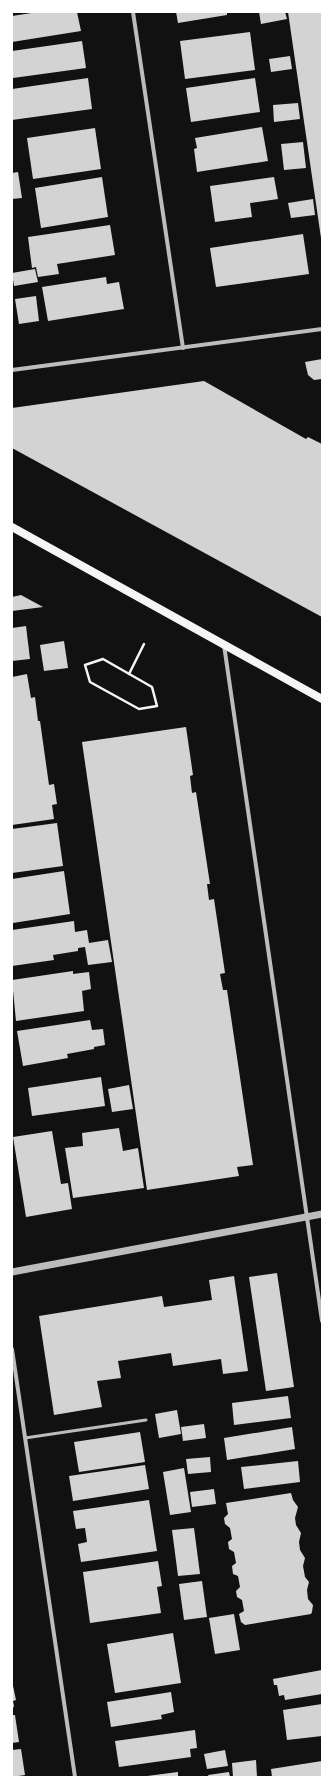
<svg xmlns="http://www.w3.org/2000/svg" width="334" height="1789" font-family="'Public Sans',sans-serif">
<rect width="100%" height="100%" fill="#111"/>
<g fill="#d3d3d3">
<path d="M38,12h39l4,19 -69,11v-26z"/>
<path d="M176,12h51v3l-49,8z"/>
<path d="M259,12h26l2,7 -26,5z"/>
<path d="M288,12h34v226h-1z"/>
<path d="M250,32l5,38 -70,9 -5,-38z"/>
<path d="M82,41l4,27 -73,10 -1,-27z"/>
<path d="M290,56l2,13 -21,3 -2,-13z"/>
<path d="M88,78l4,31 -80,11v-31z"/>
<path d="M255,78l5,34 -69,10 -5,-34z"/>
<path d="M298,103l2,16 -26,3 -1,-17z"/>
<path d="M262,127l6,34 -71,11 -3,-23 3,-1 -2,-10z"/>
<path d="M95,128l6,41 -68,10 -6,-41z"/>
<path d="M303,142l3,26 -22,2 -3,-26z"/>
<path d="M18,172l4,26 -10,1v-26z"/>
<path d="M102,177l6,40 -67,11 -6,-40z"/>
<path d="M274,177l4,22 -28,4 2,14 -37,5 -5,-36z"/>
<path d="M313,199l2,16 -24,3 -3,-15z"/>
<path d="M110,225l5,30 -58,9 2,10 -21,3 -2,-10 -4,1 -4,-31z"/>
<path d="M303,234l6,40 -93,13 -6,-39z"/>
<path d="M35,269l3,13 -24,4 -2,-13z"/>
<path d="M106,277l1,7 12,-2 5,27 -76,12 -6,-34z"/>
<path d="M36,296l3,25 -20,3 -4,-25z"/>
<path d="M322,359v20l-8,1 -6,-5 -3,-13z"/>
<path d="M204,381l102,58 2,-2 14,7v173l-310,-169v-40z"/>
<path d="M21,595l22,12 -31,4v-14z"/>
<path d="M26,626l4,33 -18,2v-33z"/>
<path d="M64,641l4,27 -24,3 -4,-26z"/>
<path d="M27,674l4,24 4,-1 3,24h2l9,64 5,-1 3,20 -5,1 2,14 -42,6v-148z"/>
<path d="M186,727l7,48 -3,1 2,17 4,-1 14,92h-3l2,16 5,-1 11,74 -5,1 3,16h4l26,175 -16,2 2,9 -92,14 -65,-448z"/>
<path d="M57,823l6,43 -51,7v-44z"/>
<path d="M64,871l6,43 -57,9 -1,-44z"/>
<path d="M74,921l1,11 12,-2 2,13 19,-3 4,22 -24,3 -3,-18 -7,1v3l-25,4 1,5 -42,6v-36z"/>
<path d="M73,971v3l16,-2 2,17 -9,2 2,20 -68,10 -4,-41z"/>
<path d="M90,1020l2,10 11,-1 2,16 -11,2v2l-27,5 1,4 -45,8 -6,-35z"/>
<path d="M101,1077l4,29 -73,10 -4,-28z"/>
<path d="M129,1085l4,24 -21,3 -4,-23z"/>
<path d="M119,1128l4,23 15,-3 6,40 -71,10 -8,-50 18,-2 -1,-13z"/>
<path d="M52,1131l9,53 7,-1 4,26 -46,8 -13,-80z"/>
<path d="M277,1273l17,114 -28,4 -17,-114z"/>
<path d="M234,1276l14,95 -25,3 -2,-15 -48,7 -2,-13 -53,8 3,17 -24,3 5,26 -48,8 -15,-99 123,-20 2,11 48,-7 -3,-20z"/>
<path d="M288,1396l3,22 -57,7 -2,-22z"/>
<path d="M177,1410l4,24 -22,4 -4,-24z"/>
<path d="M204,1424l2,14 -23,3 -2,-14z"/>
<path d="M292,1427l3,22 -68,11 -3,-22z"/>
<path d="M140,1432l5,30 -66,10 -5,-30z"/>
<path d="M210,1457l1,15 -23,2 -2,-15z"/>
<path d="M298,1461l2,21 -56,7 -3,-22z"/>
<path d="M145,1465l4,24 -76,12 -4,-25z"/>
<path d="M184,1468l7,44 -21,3 -7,-43z"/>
<path d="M214,1489l2,15 -24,3 -2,-15z"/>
<path d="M291,1493l2,7 5,7 -3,11 1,7 5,8 -2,9 1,8 5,8 -2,8 2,11 4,5 -2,8 1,9 5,6 -1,7 -1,2 -66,11 -4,-3 -2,-8 5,-3 -2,-11 -5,-3 -1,-6 4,-4 -2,-11 -5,-2 -1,-8 4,-3 -2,-11 -5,-3 -1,-7 4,-3 -2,-11 -5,-4 -1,-6 4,-4 -2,-11z"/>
<path d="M149,1500l8,51 -76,11 -3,-18 9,-2 -2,-14 -9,1 -3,-18z"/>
<path d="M194,1528l6,46 -22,2 -6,-46z"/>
<path d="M158,1561l4,25 -5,1 4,26 -71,10 -7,-51z"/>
<path d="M202,1581l5,36 -23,3 -5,-36z"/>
<path d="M234,1614l6,36 -25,4 -6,-36z"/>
<path d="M173,1633l8,50 -66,10 -8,-49z"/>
<path d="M322,1670v24l-37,6 -1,-5 -5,1 -2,-11h-3l-1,-6z"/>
<path d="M12,1681l4,19 -3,1 1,5 -2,4z"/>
<path d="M171,1692l3,20 -13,3 1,4 -51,8 -4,-25z"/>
<path d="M322,1704v32l-35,4 -4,-30z"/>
<path d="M12,1715h3l4,27 -7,1z"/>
<path d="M195,1730l2,18 -7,1 1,8 -72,10 -4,-26z"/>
<path d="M21,1749l4,26 -13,2v-27z"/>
<path d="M225,1750l3,16 -21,3 -3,-15z"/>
<path d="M256,1760l1,17h-24l-1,-14z"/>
<path d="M322,1761v16h-50l-1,-8z"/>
<path d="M178,1772v5h-31v-1z"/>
<path d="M229,1772l1,5h-21l-1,-2z"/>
</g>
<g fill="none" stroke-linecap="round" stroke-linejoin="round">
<g stroke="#f5f5f5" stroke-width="2.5">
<path d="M103,659l49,28 5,19 -18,3 -49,-27 -5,-17z"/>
<path d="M129,674l15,-30"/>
</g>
<path stroke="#bcbcbc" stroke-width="3" d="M25,1438l121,-18"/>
<g stroke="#bcbcbc" stroke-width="4">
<path d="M133,12l50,336"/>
<path d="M12,370l310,-41"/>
<path d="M224,645l98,676"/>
<path d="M12,1349l63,428"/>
</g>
<path stroke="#bcbcbc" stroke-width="7" d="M12,1272l310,-58"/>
<path stroke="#f5f5f5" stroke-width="8" d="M12,527l310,172"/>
</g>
<rect width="334" height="1789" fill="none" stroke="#ffffff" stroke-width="26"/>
</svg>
